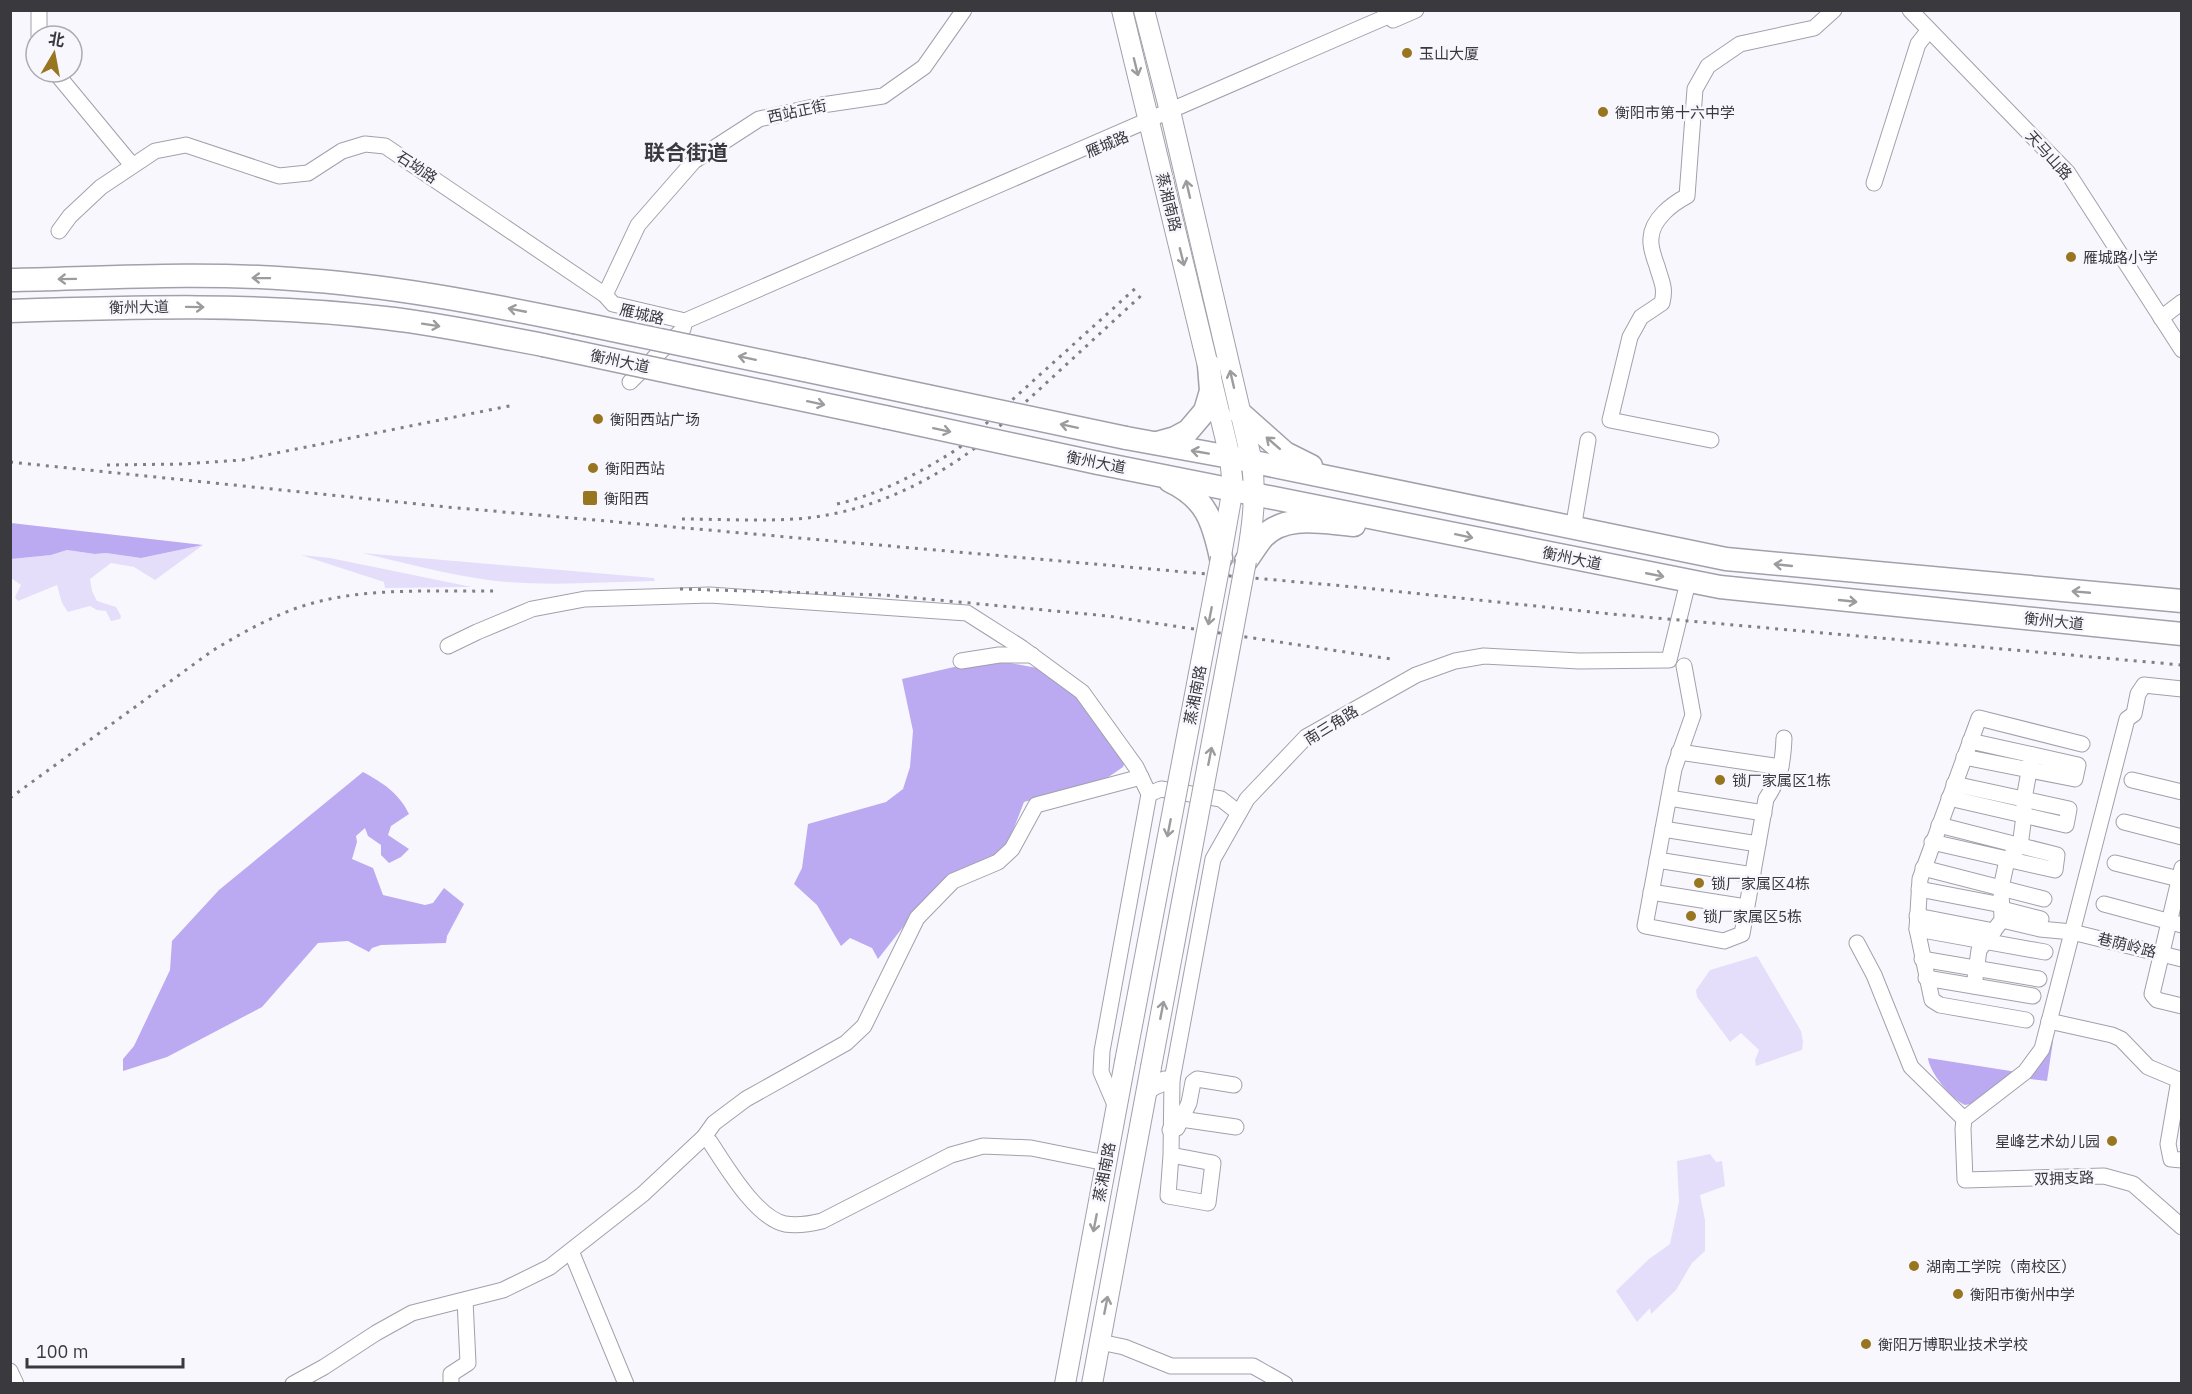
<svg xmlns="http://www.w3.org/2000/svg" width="2192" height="1394" font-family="'IBM Plex Sans','Noto Sans SC',sans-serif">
<rect width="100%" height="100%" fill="#f9f7fe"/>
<g fill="#e4defa">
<path d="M203,545l-48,35 -21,-13 -23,-4 -21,16 2,12 5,10 19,6 5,9 -1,3 -9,2 -5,-10 -9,-1 -7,-4 -22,6 -6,-9 -5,-18 -39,16 -3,-4 6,-12 -10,-7 -1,-19 41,-4 16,-5 28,4 11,-1 35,5z"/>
<path d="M362,553l292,25 1,3c-55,1 -112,6 -167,-1 -42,-6 -84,-17 -126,-27z"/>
<path d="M301,555l29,3 142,29 -87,1 -1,-6z"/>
<path d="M1757,956l44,75 2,11 -1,8 -46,16 -1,-6 4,-10 -18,-17 -11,9 -33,-45 -1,-7 14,-20z"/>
<path d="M1710,1154l6,8 6,-1 3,25 -25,9 5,25v31l-13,12 -16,27 -25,24 -1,-6 -13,14 -21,-31 33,-32 21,-15 9,-42 -2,-41z"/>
</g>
<g fill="#bba9f1">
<path d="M10,523h1l192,22 -62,13 -35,-5 -11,1 -28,-4 -16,5 -40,4z"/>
<path d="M1000,661l37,7 39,25 20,27 28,44 -1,3 -16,11 -83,24 -17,44 -10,10 -79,52 -40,51 -6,-11 -22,-10 -9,8 -24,-41 -23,-21 8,-16 6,-44 78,-22 17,-13 7,-22 3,-36 -11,-52 52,-12z"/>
<path d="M363,772c20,11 36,21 46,42l-18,12 -3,9 21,14 -8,8 -12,6 -8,-8v-10l-13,-9 -3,-8 -9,8 1,6 -5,17 21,9 10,27 42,10 8,-2 11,-15 20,16 -17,32 -1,7 -65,2 -9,3 -3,4 -21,-11 -30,2 -56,64 -95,50 -44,14v-12l11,-13 36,-76 2,-29 47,-51z"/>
<path d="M2050,1037l3,4 -6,40 -17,-2 16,-29z"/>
<path d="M1928,1058l89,14 -42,31 -10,2c-13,-5 -36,-33 -37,-47z"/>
</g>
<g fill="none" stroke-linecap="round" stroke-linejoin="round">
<defs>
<g id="minor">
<path d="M1910,10l158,163 114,177"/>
<path d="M1393,20l23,-10"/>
<path d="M39,36v-26"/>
<path d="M55,72l77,93"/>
<path d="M1874,183l44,-139 11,-14"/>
<path d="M59,231l11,-15 31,-29 54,-36 31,-6 93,31 29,-3 34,-22 23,-7 20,2 220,149 8,9 72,17 717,-311"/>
<path d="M605,295l33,-70 56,-64 65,-42 63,-14 61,-9 41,-29 40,-57"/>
<path d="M2161,318l21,-16"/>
<path d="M630,382l53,-53 2,-8"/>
<path d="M1711,440l-101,-20 20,-83 11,-20 21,-14c4,-16 -1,-22 -5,-37 -3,-8 -7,-20 -6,-28 1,-19 21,-34 36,-42l8,-107 13,-23 32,-22 74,-16 20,-18"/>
<path d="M1573,529l15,-89"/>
<path d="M448,646l29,-14 55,-23 53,-10 125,-4 257,18 55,35 60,44 54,75 13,27 -47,257 -1,21 15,35"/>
<path d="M961,661l38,-6h33"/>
<path d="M1684,666l9,49 -19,54 -29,157 79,15 18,-7 24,-135c14,-21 17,-35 18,-61"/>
<path d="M2182,689l-38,-4 -6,9 -4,20 -7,5 -85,330 -17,23 -61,47 -1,10 2,51 139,-4 29,8 49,43"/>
<path d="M1679,752l102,15"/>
<path d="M1964,757l111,22 3,-14 -108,-24"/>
<path d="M2132,780l50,12"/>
<path d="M1149,794l12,-5 60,10 18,14"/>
<path d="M1669,798l95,15"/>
<path d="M1949,798l117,27 3,-16 -115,-25"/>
<path d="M2124,822l58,15"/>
<path d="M1663,829l95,15"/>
<path d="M1932,842l123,28 2,-15 -118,-30"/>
<path d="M1657,860l96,15"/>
<path d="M2115,863l64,16"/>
<path d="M1923,868l121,31"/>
<path d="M2182,868l-30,126 5,6 25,6"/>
<path d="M1919,889l83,16"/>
<path d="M1651,892l95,15"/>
<path d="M2104,904l78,21"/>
<path d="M2002,909l39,10"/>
<path d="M1917,916l77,15"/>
<path d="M2002,920l38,9 32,3 110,27"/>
<path d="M1917,929l128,23"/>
<path d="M1857,943l17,32 37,92 53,52"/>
<path d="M1922,959l117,20"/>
<path d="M1926,978l107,18"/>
<path d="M1974,986l5,-36 23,-30 -1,-32 6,-28 13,-14 4,-30v-17l8,-44"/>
<path d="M2026,1020l-86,-15 -8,-5 -15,-71 3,-50 59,-161 103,26"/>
<path d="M2049,1021l63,14 9,4 27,28 31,13 -11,64 3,15 11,1"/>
<path d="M1164,1079l8,1 -1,75 42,8 -5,40 -40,-7 3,-41"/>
<path d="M1146,1093l9,-6 17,-7 41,-221 34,-60 59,-62 110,-62 39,-14 29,-5 95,5 90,-1 19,-78"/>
<path d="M1181,1119l55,8"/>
<path d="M1170,1130l7,-2 12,-25 4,-21 4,-3 37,6"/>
<path d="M704,1137l6,5c16,24 46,76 75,82 13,2 25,0 37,-3l129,-66 32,-9 48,2 75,15"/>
<path d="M571,1251l55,133"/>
<path d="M1100,1342l24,5 47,19h82l32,18"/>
<path d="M10,1371l6,13"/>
<path d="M293,1384l31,-17 52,-34 36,-20 91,-23 47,-23 93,-73 61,-57 10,-14 32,-24 100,-56 18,-17 53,-108 36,-37 45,-19 14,-13 24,-44 105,-28"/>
<path d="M451,1384v-10l17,-11 -3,-63"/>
</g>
<g id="major">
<path d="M1122,10l108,447 3,31 -12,67"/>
<path d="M1144,10l26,101 82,351c4,36 1,60 -5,96"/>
<path d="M1065,1384l60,-322"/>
<path d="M1092,1384l59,-317"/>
</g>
<g id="highway">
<path d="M10,280c94,-2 189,-8 282,-1 96,6 189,24 282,43"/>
<path d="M10,311c125,-4 251,-8 375,7 53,6 105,17 158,27"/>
<path d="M804,370l123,26"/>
<path d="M698,378l187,39"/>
<path d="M1240,413l45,40 26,13"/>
<path d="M1126,438l104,19 496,102 456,42"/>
<path d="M1157,443l18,-5 13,-7 17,-20 6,-20 -2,-26"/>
<path d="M1098,463l622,124 462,47"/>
<path d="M1170,481c36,17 43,40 51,77"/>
<path d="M1246,561c6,-8 11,-17 17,-24 23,-24 61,-14 91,-12"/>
</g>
</defs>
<use href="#minor" stroke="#a2a0aa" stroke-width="17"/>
<use href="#major" stroke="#a2a0aa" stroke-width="22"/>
<use href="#highway" stroke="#a2a0aa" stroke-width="25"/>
<use href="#minor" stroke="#fff" stroke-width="15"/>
<use href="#major" stroke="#fff" stroke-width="20"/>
<use href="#highway" stroke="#fff" stroke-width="22"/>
<g stroke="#807f85" stroke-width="3" stroke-dasharray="3 6" stroke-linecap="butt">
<path d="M10,462l437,45 908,80 256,27 571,51"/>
<path d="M107,465l76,-1 59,-4 272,-55"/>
<path d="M837,504c44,-10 84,-32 122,-56l179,-162"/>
<path d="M682,519c41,0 84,3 125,-1 63,-7 122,-35 172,-73l166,-153"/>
<path d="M680,589l204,6 224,21 283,43"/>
<path d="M10,798l202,-147c26,-16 53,-31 82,-42 63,-23 134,-17 200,-18"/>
</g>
<defs>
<g id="major-bridge">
<path d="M1125,1062l96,-504"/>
<path d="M1151,1067l95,-506"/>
</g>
<g id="highway-bridge">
<path d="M574,322l230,48"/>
<path d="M543,345l155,33"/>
<path d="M927,396l199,42"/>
<path d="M885,417l213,46"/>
</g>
</defs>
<use href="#major-bridge" stroke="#a2a0aa" stroke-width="22" stroke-linecap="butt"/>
<use href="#highway-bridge" stroke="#a2a0aa" stroke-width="25" stroke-linecap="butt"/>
<use href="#major-bridge" stroke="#fff" stroke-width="20"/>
<use href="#highway-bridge" stroke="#fff" stroke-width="22"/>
</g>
<defs><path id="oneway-shaft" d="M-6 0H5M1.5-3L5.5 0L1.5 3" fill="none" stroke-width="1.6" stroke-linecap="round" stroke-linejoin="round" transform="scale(1.5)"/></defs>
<g stroke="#9c9c9e">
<use href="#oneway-shaft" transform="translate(1136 67) rotate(76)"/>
<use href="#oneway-shaft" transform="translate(1188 189) rotate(-103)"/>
<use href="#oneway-shaft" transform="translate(1182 257) rotate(76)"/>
<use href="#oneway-shaft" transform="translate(261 278) rotate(-179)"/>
<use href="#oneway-shaft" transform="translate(67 279) rotate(179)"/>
<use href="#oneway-shaft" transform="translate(195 307) rotate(1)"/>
<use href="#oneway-shaft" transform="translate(517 310) rotate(-169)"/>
<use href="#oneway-shaft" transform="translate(431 325) rotate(9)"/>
<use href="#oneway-shaft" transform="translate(747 358) rotate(-168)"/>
<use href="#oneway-shaft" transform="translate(1232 379) rotate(-103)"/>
<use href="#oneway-shaft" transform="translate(816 403) rotate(12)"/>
<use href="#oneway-shaft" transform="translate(1069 426) rotate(-168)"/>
<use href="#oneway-shaft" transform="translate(942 430) rotate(12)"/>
<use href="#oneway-shaft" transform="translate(1273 443) rotate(-139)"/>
<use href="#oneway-shaft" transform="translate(1200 452) rotate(-170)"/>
<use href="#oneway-shaft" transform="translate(1464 536) rotate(12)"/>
<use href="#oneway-shaft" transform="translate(1783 565) rotate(-174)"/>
<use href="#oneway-shaft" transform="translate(1655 575) rotate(11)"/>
<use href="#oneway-shaft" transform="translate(2081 592) rotate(-175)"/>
<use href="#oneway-shaft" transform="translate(1848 601) rotate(6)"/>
<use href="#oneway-shaft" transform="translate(1210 616) rotate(101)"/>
<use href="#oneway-shaft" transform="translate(1210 756) rotate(-79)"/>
<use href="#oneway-shaft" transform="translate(1169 828) rotate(101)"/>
<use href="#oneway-shaft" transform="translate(1162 1010) rotate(-79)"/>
<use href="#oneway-shaft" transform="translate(1095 1223) rotate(101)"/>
<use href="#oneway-shaft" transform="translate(1106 1305) rotate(-79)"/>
</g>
<g fill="#98751f" stroke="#f9f7fe" stroke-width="2">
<circle cx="1407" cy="53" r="6"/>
<circle cx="1603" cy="112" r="6"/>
<circle cx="2071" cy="257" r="6"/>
<circle cx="598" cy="419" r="6"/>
<circle cx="593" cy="468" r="6"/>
<rect x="582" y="490" width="16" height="16" rx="3"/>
<circle cx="1720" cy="780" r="6"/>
<circle cx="1699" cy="883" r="6"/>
<circle cx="1691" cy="916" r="6"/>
<circle cx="2112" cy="1141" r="6"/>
<circle cx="1914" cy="1266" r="6"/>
<circle cx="1958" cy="1294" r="6"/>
<circle cx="1866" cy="1344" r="6"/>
</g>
<g text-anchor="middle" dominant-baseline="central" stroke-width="5" stroke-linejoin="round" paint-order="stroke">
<g font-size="15" fill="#3a393e" stroke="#f9f7fe" text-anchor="start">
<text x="1419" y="53">玉山大厦</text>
<text x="1615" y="112">衡阳市第十六中学</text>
<text x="2083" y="257">雁城路小学</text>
<text x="610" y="419">衡阳西站广场</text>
<text x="605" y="468">衡阳西站</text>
<text x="604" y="498">衡阳西</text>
<text x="1732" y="780">锁厂家属区1栋</text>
<text x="1711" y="883">锁厂家属区4栋</text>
<text x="1703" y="916">锁厂家属区5栋</text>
<text x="2100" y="1141" text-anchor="end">星峰艺术幼儿园</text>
<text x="1926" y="1266">湖南工学院（南校区）</text>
<text x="1970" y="1294">衡阳市衡州中学</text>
<text x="1878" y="1344">衡阳万博职业技术学校</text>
</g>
<g font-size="15" fill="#3a393e" stroke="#f9f7fe">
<text transform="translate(797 111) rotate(-12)">西站正街</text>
<text transform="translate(1107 144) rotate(-23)">雁城路</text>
<text transform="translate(2049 155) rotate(48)">天马山路</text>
<text transform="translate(417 167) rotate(33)">石坳路</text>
<text transform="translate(1169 202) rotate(76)">蒸湘南路</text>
<text transform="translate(139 307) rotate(-1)">衡州大道</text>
<text transform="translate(642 314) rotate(13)">雁城路</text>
<text transform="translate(620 361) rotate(12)">衡州大道</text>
<text transform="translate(1096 462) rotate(11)">衡州大道</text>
<text transform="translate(1572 558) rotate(12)">衡州大道</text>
<text transform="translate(2054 621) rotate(6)">衡州大道</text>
<text transform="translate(1195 695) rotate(-79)">蒸湘南路</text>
<text transform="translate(1331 725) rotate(-32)">南三角路</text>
<text transform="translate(2127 945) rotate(14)">巷荫岭路</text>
<text transform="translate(1104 1172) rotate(-79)">蒸湘南路</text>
<text transform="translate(2064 1178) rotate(-2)">双拥支路</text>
</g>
<g font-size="21" font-weight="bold" fill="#3a393e" stroke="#f9f7fe">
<text x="686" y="152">联合街道</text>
</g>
</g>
<rect width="2192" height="1394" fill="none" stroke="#3a393e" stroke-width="24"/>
<g transform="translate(54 54) rotate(10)"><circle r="28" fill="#f9f7fe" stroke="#adabb1" stroke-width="1.5"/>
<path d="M0-4.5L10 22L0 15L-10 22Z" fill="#98751f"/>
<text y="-9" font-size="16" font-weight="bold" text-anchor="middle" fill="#3a393e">北</text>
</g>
<path d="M27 1358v9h156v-9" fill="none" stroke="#3a393e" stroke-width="3"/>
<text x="36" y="1358" font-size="18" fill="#3a393e" stroke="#f9f7fe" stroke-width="4.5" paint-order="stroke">100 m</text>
</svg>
